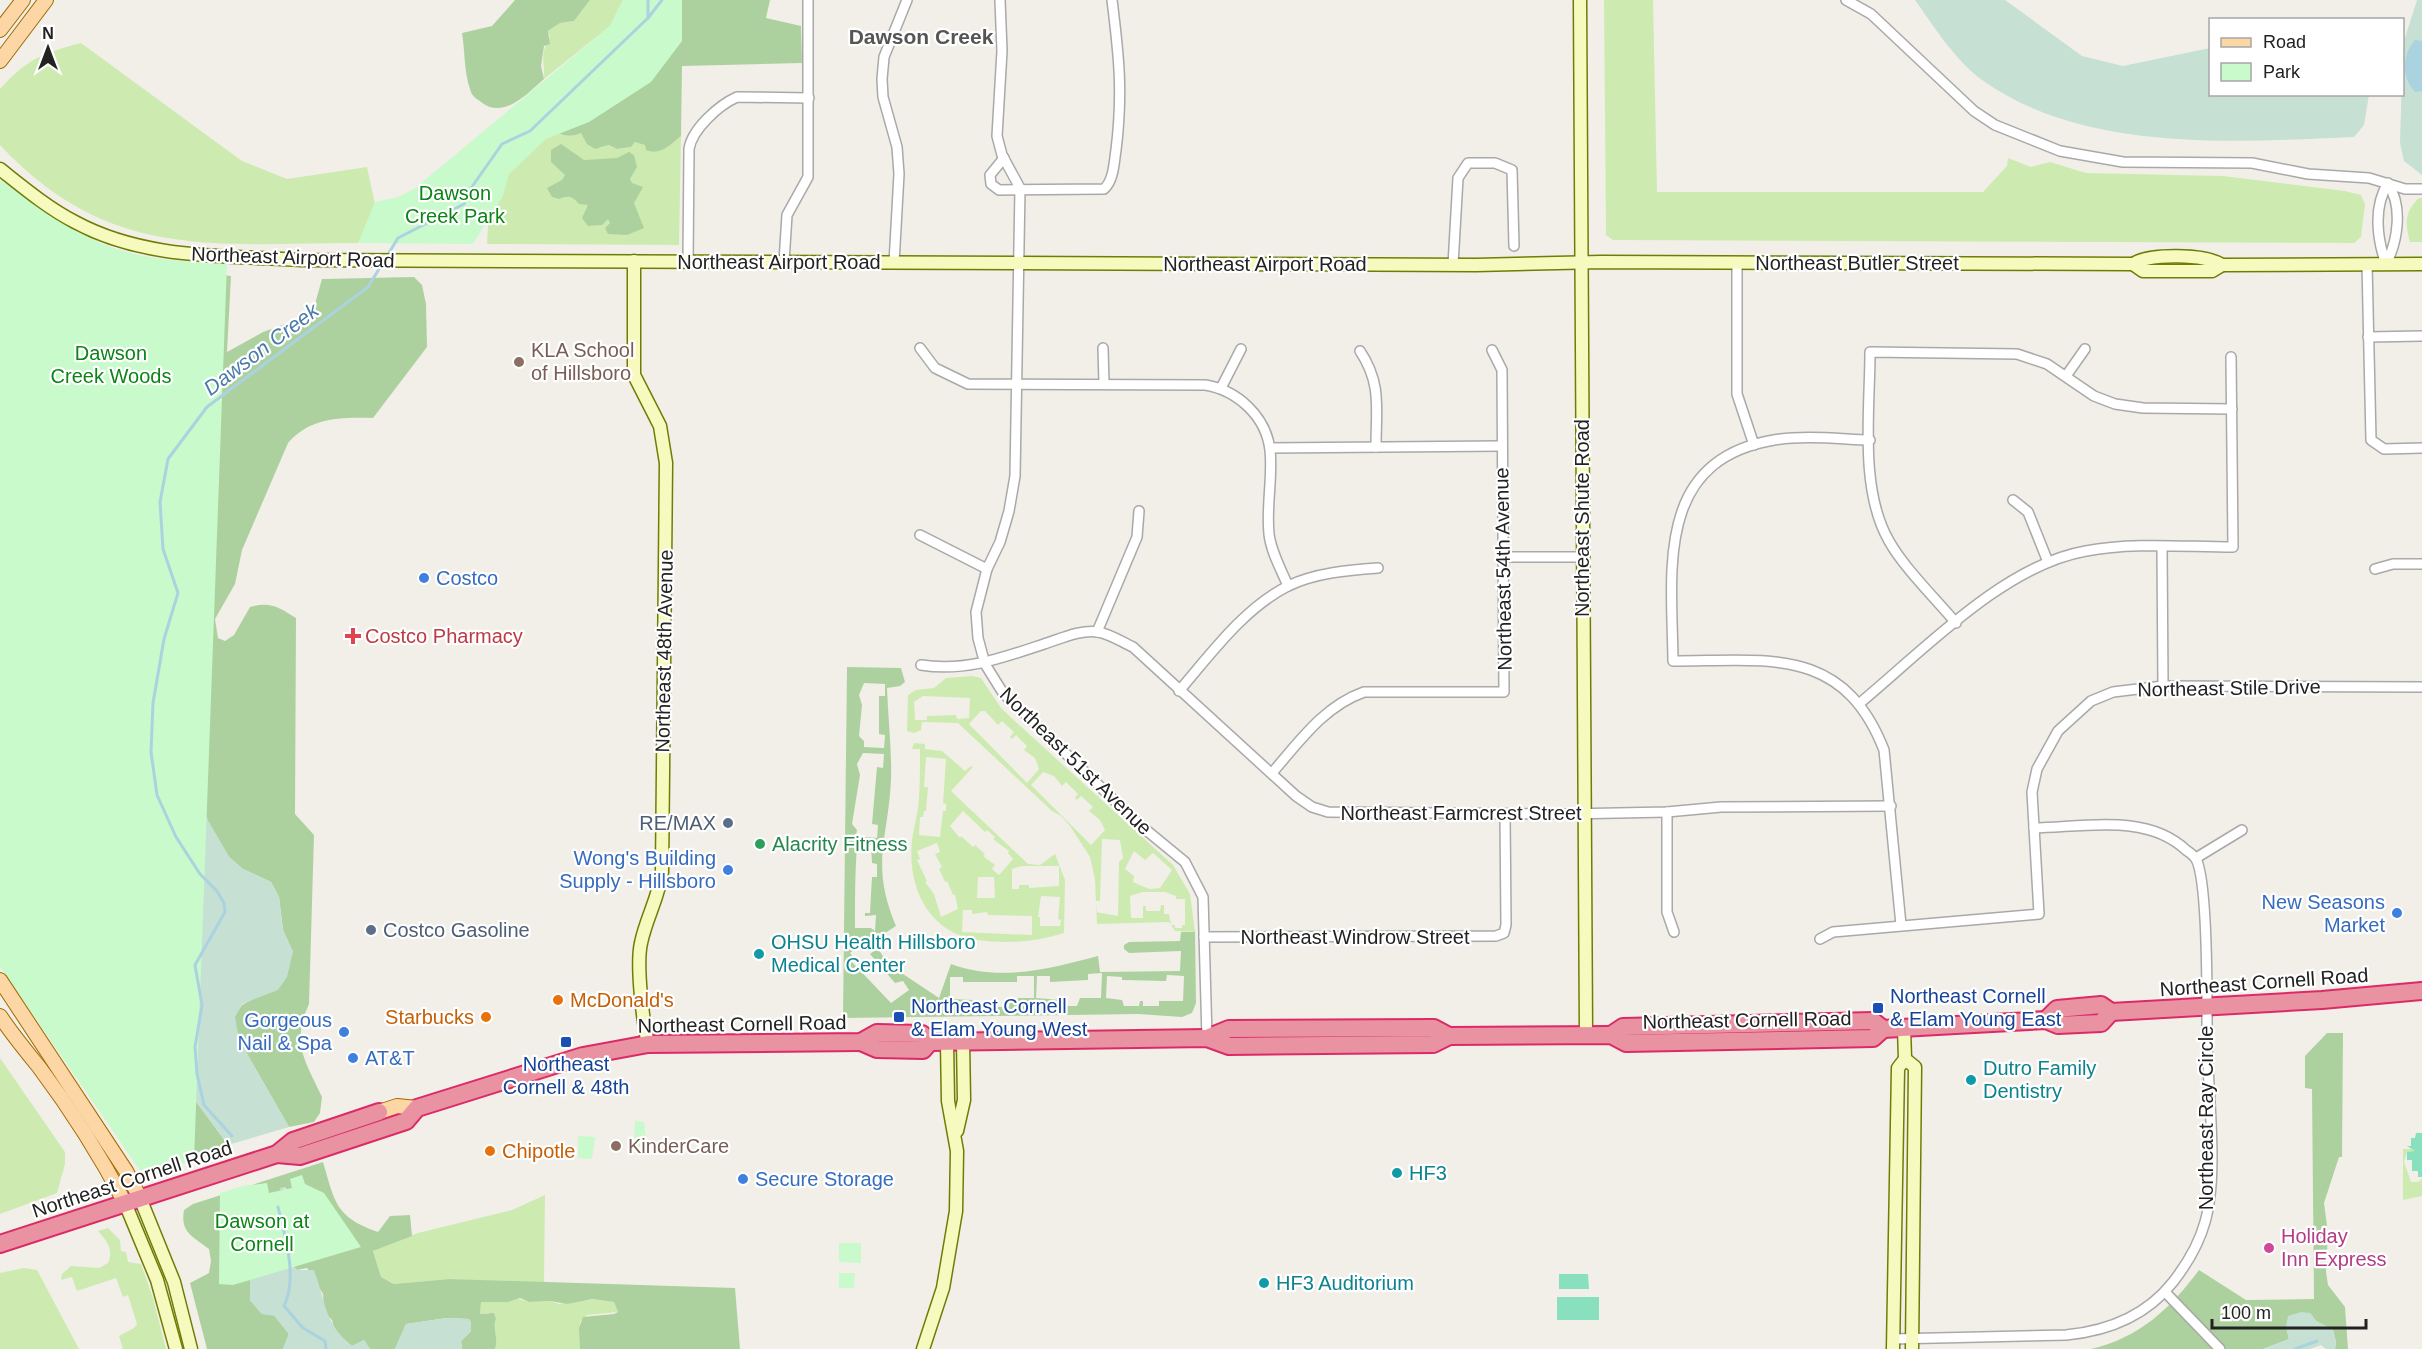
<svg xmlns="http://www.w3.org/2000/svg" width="2422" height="1349" font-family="Arial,sans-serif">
<rect width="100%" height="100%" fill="#f2efe9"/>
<g fill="#cdebb0" fill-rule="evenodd">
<path d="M590,0h33l-13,26 -66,53c1,-18 -5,-24 6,-42l-2,-6 12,-8 14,-2z"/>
<path d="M1604,0h49l4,192h326l24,-26 1,-8 23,9 19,-5 36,11 137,3 122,15 16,4 4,9 -4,33 -7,6 -741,-3 -7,-5z"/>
<path d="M81,43l161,118 45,18 80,-12 11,51 -8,25c-149,-1 -258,22 -370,-98v-56c27,-30 43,-36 81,-46z"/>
<path d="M556,131c7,6 18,6 25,2l19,15 9,-3 8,4 14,-2 4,-5 31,6 15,-12 -2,109 -192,-1 1,-18 -8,-28 6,-18z"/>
<path d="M2419,198h3v44h-12c-5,-18 -6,-30 9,-44z"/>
<path d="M972,676l9,2 20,30 16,15 156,142 17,29 5,38 -20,-1 -6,-9 -72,2 -2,-44 -5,-23 -20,-31 -9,-10 -9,-5 -94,-88 -36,-1 -1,8 -7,3 -7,-2 1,-36 8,-5 18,-2 12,-10zM923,696l47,2 -1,20 -12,1 -1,-4 -29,1v4h-12l-1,-18zM981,711h4l13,14 4,-4 12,11 -4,5 2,2 4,-4 11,11 -3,4 11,8 4,11 -12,14 -58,-59zM1043,772l11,4 8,10 4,-4 12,12 -3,4 2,2 4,-4 12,11 -4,4 11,9 5,10 -14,15 -60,-60zM1102,839l18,1 3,18 -4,4 -1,54 -22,-4v-11h4zM1134,851l11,9 8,-7 19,17 -12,18 -11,1 -16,-7 1,-6 -9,-7zM1142,892h23l11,4v3h9v26h-3v3h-7v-3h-4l-2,-11h-5v-9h-3l-1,6h-14v-5h-3v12h-12l-1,-22z"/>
<path d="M914,743l11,1v5l17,2 23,20 6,-5 2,1 -22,24 77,73 12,1 15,-11 10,26 -1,53c-27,9 -58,11 -87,7 -49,-8 -70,-53 -65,-100 2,-13 6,-27 7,-41 1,-16 1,-33 1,-50h-8zM926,757l20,2 -3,44 3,1v7h-3l-3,26 -21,-2 1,-18h3l1,-6h2l2,-24h-4zM963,811l22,21 2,-2 8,7 -2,2 16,12 -1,2 5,6 -14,16 -7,-6 3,-4 -12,-9 2,-2 -10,-9 -2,2 -12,-11 -1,2 -10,-12zM937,843l3,9 -5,2 7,13 -3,2 6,13 2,-1 6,14h2l3,14 -17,8 -7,-23 -9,-12 2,-1 -10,-21 3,-1 -3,-8zM1022,866h37v20l-30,2v-3h-10v4h-7v-20zM978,877h16l1,21h-18zM1041,896l19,1 -2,22 3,1 -1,6h-20v-9h-2zM963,910h9v4l15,-2 1,3 44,1v19l-70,-3z"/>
<path d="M0,1058l65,94v12l-8,29 -57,21z"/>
<path d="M2403,1149h12v3h-8l-3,10 7,20h7l4,-3v17l-19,4z"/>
<path d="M545,1195l-1,89 -95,-5 -54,5 -14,-7 -8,-26 45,-18 94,-23z"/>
<path d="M108,1228l12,12 1,11 5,1 2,10 13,2 12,34 13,51h-43l-4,-13 15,-8 3,-4 -9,-29 -5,2 -7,-19 -39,13 -5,-14 -11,3 1,-6 9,-8 28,2 9,-5c6,-13 -1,-22 -10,-32z"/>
<path d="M24,1268l13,2 42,79h-79v-76z"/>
<path d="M516,1298l13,4 21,-1 9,3 38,-5 17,3 4,10 -31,3 -7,7v27h-85c4,-11 -3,-20 1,-30l-7,-6 -9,1 1,-12h27z"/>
</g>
<g fill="#add19e" fill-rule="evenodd">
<path d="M515,0h75l-16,21 -14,2 -12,8 2,13 -6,2 -3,20 3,13c-17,15 -41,41 -63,23 -5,-4 -9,-5 -11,-13 -6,-17 -5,-38 -8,-56l30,-7z"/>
<path d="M675,0h95l-4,18 35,8 1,37 -120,3 -1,70c-11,9 -21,20 -35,14l-1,-5 -10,-3 -4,5 -14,2 -8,-4 -14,4 -8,-5 -6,-11c-7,4 -18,4 -25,-2z"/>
<path d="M561,144l23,16 33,-2 12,-6 5,3 3,12 -7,12 2,4 11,4 -9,16 10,25 -17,7 -19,-1 -3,-6 5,-5 -2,-4 -6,6 -14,1 -6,-8 6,-13 -9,-1c-7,-8 -10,-9 -20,-5l-7,-2 -5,-9 15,-8 3,-5 -14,-13v-12z"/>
<path d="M0,188l122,75 109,13 -4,76 36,-20 39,-14 13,-14 7,-25 92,-2 8,8 4,19 1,43 -54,71c-31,-1 -63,-1 -85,25l-46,107 -7,34 -20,35 3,19 7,3 9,-6 16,-28c20,-6 29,0 46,11l-1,196 19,21 -5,169c-18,40 -4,56 13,93l-2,16 -6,9 -25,5 -50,-87 -5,-23 8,-12 15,-8 36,-45 -10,-22 -4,-33 -8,-15 -28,-13 -14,-12 -21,-36 -13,-34 -3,309 36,49 -68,23z"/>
<path d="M847,667l54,1 4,14 -5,4 -13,2c1,30 5,63 4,92 -3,61 -21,84 5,146l-23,15 15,23 51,34 12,-34c48,18 98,5 147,-8l2,16 80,-1 1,-20 -52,2 -5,-4v-4l5,-3 51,-1 1,-9h14l1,71 -4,10 -10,4 -44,-3 -295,4zM864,683l21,1v12h-6v38l6,1 -1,13 -20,-1v-6l-5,-5 3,-31 -3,-10zM863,753l21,1 -1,14 -6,-1 -5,57 6,1 -1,13 -21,-2 1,-6 -5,-6 8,-49 -3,-11zM871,845l1,18 5,1v13h-5l-2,36h-5v3l11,-1 -1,16 -4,-3h-16c0,-30 0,-54 2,-83zM867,940l8,10 -5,4 25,29 8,-2 6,9 -18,13 -40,-42 3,-3 -4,-5zM1102,973l-1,25h-21l-3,8h-17v-6l-24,-2 1,-22h13v6l38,-2v-6zM1167,975l17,1 -1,25h-24v5h-16v-5h-3l-1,5h-15l-2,-6 -16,-2 1,-22 15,1v3l44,1zM1017,976h17v22h-16v3h-8l-1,6h-15l-1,-6h-3v6h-15l-2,-7 -23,-1v-22h13v5h54z"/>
<path d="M2327,1033h16l-1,124h-3l-15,46 4,30 -2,39 2,13 17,22 3,42h-13l1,-7 -3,-12 -17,-9 -6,-8 -24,14 3,12 -26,10h-172c48,-11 80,-41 108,-79l47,30 68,-1 -2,-210 -7,-1v-32z"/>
<path d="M323,1162c12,40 12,55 55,70l12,-16 20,-1 2,21 -39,15 8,26 13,7 55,-5 286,9 5,61h-160l-1,-21 4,-11 31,-3 4,-2 -4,-10 -21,-3 -26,5 -17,-3 -21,1 -9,-4 -12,4h-27l-1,12 14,-1 2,6c-4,10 3,18 -1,30h-33l-1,-8 10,-10 -2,-12 -22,-1 -41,6 -11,25h-25l-6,-9 -12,6 -17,-14 -3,-12 -8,-8 -1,-18 -16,-26 -10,2 -4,-4 -3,-74 -6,-5 -24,27 -10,86 12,14 12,1 15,19 -6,15h-76l-17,-66 19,-10 2,-12 -2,-12c-17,-13 -29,-17 -25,-39l9,-6z"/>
</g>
<g fill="#c6e0d4">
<path d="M1915,0h90l77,56 41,10 87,-18v46l159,1 -5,30 -10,12c-120,5 -270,16 -372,-57 -28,-21 -47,-52 -67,-80z"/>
<path d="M2417,0h5v175l-18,-14 -4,-18 3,-99z"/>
<path d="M195,788l13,33 21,36 14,12 28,13 8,15 4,33 10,22 -6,25 -9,13 -36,14 -7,13 4,23 50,87 -61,18 -36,-49z"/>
<path d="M281,1187l9,5 3,74 4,4h17c12,33 10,53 38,76l12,-6 6,9h-87l6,-15 -14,-18 -13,-2 -12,-14v-23z"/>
<path d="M2301,1312l9,1 6,8 17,9 3,12 -1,7h-9l-5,-4 -11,4h-47l26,-10 -3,-12 2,-11z"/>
<path d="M447,1318l22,1 2,3v9l-10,10 1,8h-67l11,-25z"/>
</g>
<g fill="#c8facc">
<path d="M623,0h59v41l-31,41 -62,40 -43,17 -37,35 -6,22 -30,48 -115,-1 17,-41 23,-5 16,-8 196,-163z"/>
<path d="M0,180c33,22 66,48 103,64 39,16 82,18 124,19l-33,897 -42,13 -6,1 -7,-5 -139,-202z"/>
<path d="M635,1121l9,1 3,25h-13z"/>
<path d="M578,1136l17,1 -3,22 -14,-1z"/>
<path d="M302,1175l3,9 19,9 37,54 -128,38 -14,-1 1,-91 23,-7 24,-3 2,10 23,-5 -2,-9z"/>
<path d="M839,1243h22v20l-22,-1z"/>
<path d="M839,1273h16l-1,15h-15z"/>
</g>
<g fill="#88e0be">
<path d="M2416,1133h6v44h-4v-6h-6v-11h-5v-8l8,-1 -8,-5h4v-8h4z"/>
<path d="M1559,1274h29l1,15h-30z"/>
<rect x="1557" y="1297" width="42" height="23"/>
</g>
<path fill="#aad3df" d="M2415,40l7,1v50l-7,1c-14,-15 -13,-37 0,-52z"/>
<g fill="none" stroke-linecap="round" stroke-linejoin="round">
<g stroke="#aad3df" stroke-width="3">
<path d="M648,18v-18"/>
<path d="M387,256l11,-18 66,-34 5,-13 33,-47 28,-13 118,-113 14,-18"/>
<path d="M232,1136l-28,-31 -7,-31 -2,-27 7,-42 -7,-40 30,-53 -1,-9 -7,-12 -17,-17 -24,-37 -19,-42 -6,-43 2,-49 11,-64 14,-46 -15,-44 -3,-47 8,-43 39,-52 161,-120 14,-23"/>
<path d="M278,1207c7,30 20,70 6,99l19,22 22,13 1,8"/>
<path d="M2295,1349l22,-8"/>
</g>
<defs>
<g id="street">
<path d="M1000,0l2,51 -5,85 5,19 18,33 -5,288 -6,35 -9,31 -13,27 -11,43 2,26 7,26 18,29 137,132 45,37 18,35 4,141"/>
<path d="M1846,0l25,14 103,97 21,14 65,26 63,11 129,1 56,11 61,4 36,11h17"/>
<path d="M1004,158l-14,17 1,9 8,6 105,-1c10,-9 10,-27 12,-39 7,-57 3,-94 -4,-150"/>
<path d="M688,262l1,-113c3,-20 30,-44 48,-52l72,1"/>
<path d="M784,262l3,-47 21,-38v-177"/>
<path d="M1737,262v132l17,51"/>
<path d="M894,263l5,-89 -2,-27 -14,-50 -1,-18 2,-22 23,-57"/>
<path d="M2367,264l4,176 13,9 38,-1"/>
<path d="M2386,264c12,-23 17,-58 2,-80"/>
<path d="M2386,264c-9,-25 -13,-57 2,-81"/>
<path d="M1453,265l5,-87 10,-15h27l17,7 2,76"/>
<path d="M2368,337l54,-1"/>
<path d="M920,348l15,20 33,16 237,1c32,5 61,31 65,65 3,27 -4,56 -1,84 2,18 12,35 19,52"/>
<path d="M1103,348l1,36"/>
<path d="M1360,351c22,33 16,58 16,96"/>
<path d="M2066,376l19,-27"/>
<path d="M1221,388l20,-39"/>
<path d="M1870,440c-31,-1 -66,-5 -96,0 -120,20 -102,131 -101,221 94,0 170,-16 211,89l17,175"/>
<path d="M1270,448l231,-2"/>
<path d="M2013,500l15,12 20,50"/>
<path d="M920,535l67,34"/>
<path d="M2162,547l1,139"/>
<path d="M1503,557h79"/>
<path d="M2375,569l18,-5h29"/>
<path d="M1956,623c-20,-24 -52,-55 -67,-82 -30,-52 -19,-131 -19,-189l147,2 30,10 47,32 21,8 28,4 89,1"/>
<path d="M1097,632l40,-95 2,-26"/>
<path d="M921,665c44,7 81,-7 123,-21 16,-5 37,-15 54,-12 12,2 24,10 35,15l163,149 16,11 16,5 240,2 99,-2 54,-5 170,-1"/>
<path d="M1179,691c32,-37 64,-82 109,-105 27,-13 60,-16 90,-18"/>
<path d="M1860,703c63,-52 144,-138 226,-152 48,-9 99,-4 147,-4l-2,-190"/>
<path d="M1272,773c27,-31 52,-67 92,-81h140l-2,-322 -10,-20"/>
<path d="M1667,812v100l7,20"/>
<path d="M2196,858l46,-28"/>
<path d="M1204,937l292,-1 8,-3 2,-8 -1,-111"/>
<path d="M1820,939l13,-7 206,-18 -7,-122 5,-23 21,-38 33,-30 22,-9 50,-6 259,1"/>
<path d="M2165,1292l55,57"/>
<path d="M1893,1339l173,-4c42,-4 81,-20 107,-53 14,-18 26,-38 32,-60 15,-52 1,-139 2,-195 0,-30 1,-146 -11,-168 -2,-3 -7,-7 -10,-9 -39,-37 -102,-23 -152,-22"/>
</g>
<g id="secondary">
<path d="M1580,0l6,1035"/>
<path d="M0,169c24,19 48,39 75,53 70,38 149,33 226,38l1175,5 125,-3 532,2c17,-11 72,-10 89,1l200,-1"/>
<path d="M634,261v114l26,51 6,37 -4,409c-3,25 -16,46 -21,71 -5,22 2,79 7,101"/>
<path d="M2133,264l10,7h69l10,-6"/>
<path d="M1904,1028l1,31"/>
<path d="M1905,1059l10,8 -3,282"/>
<path d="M957,1131l7,-31 -1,-59"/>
<path d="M140,1198l34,84 17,67"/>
<path d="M125,1203l32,77 19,69"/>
<path d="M923,1349l20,-61 13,-77 1,-60 -9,-50 -1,-59"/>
<path d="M1893,1349l5,-281 7,-9"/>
</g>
<g id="primary">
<path d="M0,30l23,-30"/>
<path d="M0,61l46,-61"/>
<path d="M0,980l126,191 14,27"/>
<path d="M0,1016c12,18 25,34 39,51 30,40 63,92 86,136"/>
<path d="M379,1112l18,-6 20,2"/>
</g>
<g id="highway">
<path d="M2046,1020l11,-11 44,-4 10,7 211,-12 100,-9"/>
<path d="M1611,1035l12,-8 250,-6 10,8 163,-9 12,5 43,-2 10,-11"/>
<path d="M1207,1038l22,-9 205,-1 15,8"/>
<path d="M861,1042l16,7 46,1 7,-8"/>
<path d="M277,1154l23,2 106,-35 11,-13 166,-52 65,-12 213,-2 16,-9 45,1 8,8 277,-4 22,8 204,-2 16,-8 162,-1 15,8 247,-5 10,-9"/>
<path d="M0,1244l277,-90 16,-13 86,-29"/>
</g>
</defs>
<use href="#street" stroke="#a9a9a9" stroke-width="12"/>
<use href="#secondary" stroke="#707d05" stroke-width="15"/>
<use href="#primary" stroke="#a06b00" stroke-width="16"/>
<use href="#highway" stroke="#dc2a67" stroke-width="20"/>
<use href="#street" stroke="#fff" stroke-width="9"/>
<use href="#secondary" stroke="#f7fabf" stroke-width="12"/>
<use href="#primary" stroke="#fcd6a4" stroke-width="14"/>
<use href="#highway" stroke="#e892a2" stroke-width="16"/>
</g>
<g fill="#8d6e63" stroke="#fff" stroke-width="2">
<circle cx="519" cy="362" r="6"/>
<circle cx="616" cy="1146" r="6"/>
</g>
<g fill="#3f7fe0" stroke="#fff" stroke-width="2">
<circle cx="424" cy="578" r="6"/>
<circle cx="728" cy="870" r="6"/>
<circle cx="2397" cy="913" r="6"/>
<circle cx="344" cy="1032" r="6"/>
<circle cx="353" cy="1058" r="6"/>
<circle cx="743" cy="1179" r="6"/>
</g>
<path fill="#e0444e" stroke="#fff" stroke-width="2" d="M350 627h6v6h6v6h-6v6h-6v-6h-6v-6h6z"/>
<g fill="#5c6f8a" stroke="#fff" stroke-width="2">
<circle cx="728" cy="823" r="6"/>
<circle cx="371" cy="930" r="6"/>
</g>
<circle fill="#2e9e5b" stroke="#fff" stroke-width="2" cx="760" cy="844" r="6"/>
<g fill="#0f9aa8" stroke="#fff" stroke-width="2">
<circle cx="759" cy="954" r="6"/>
<circle cx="1971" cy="1080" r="6"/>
<circle cx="1397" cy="1173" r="6"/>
<circle cx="1264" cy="1283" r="6"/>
</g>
<g fill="#e8710a" stroke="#fff" stroke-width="2">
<circle cx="558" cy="1000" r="6"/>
<circle cx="486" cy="1017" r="6"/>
<circle cx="490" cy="1151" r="6"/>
</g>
<g fill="#1a4fb4" stroke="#fff" stroke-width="2">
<rect x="1872" y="1002" width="12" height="12" rx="3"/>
<rect x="893" y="1011" width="12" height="12" rx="3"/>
<rect x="560" y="1036" width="12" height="12" rx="3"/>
</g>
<circle fill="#d1479c" stroke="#fff" stroke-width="2" cx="2269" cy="1248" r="6"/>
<g text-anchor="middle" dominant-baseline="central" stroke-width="4.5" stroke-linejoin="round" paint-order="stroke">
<g font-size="20" fill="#0c8416" stroke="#fff">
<text x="455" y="193">Dawson<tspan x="455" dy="23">Creek Park</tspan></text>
<text x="111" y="353">Dawson<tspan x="111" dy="23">Creek Woods</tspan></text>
<text x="262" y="1221">Dawson at<tspan x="262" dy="23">Cornell</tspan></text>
</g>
<g font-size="20" fill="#222" stroke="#fff">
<text transform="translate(293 257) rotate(2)">Northeast Airport Road</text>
<text x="779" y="262">Northeast Airport Road</text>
<text x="1857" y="263">Northeast Butler Street</text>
<text x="1265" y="264">Northeast Airport Road</text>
<text transform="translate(1582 518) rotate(-90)">Northeast Shute Road</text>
<text transform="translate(1503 569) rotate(-91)">Northeast 54th Avenue</text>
<text transform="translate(664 651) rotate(-89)">Northeast 48th Avenue</text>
<text transform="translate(2229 688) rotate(-1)">Northeast Stile Drive</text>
<text transform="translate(1076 761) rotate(44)">Northeast 51st Avenue</text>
<text x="1461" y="813">Northeast Farmcrest Street</text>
<text x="1355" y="937">Northeast Windrow Street</text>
<text transform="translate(2264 982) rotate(-4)">Northeast Cornell Road</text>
<text transform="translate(1747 1020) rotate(-1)">Northeast Cornell Road</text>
<text transform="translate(742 1024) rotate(-1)">Northeast Cornell Road</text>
<text transform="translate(2206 1118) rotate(-90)">Northeast Ray Circle</text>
<text transform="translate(132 1179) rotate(-18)">Northeast Cornell Road</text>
</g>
<g font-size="20" fill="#785e54" stroke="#fff" text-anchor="start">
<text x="531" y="350">KLA School<tspan x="531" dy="23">of Hillsboro</tspan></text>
<text x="628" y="1146">KinderCare</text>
</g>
<g font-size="20" fill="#366cbe" stroke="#fff" text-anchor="start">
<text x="436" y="578">Costco</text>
<text x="716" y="858" text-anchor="end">Wong's Building<tspan x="716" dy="23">Supply - Hillsboro</tspan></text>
<text x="2385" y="902" text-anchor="end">New Seasons<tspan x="2385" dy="23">Market</tspan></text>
<text x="332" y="1020" text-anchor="end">Gorgeous<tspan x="332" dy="23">Nail &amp; Spa</tspan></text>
<text x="365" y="1058">AT&amp;T</text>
<text x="755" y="1179">Secure Storage</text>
</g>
<g font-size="20" fill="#be3a42" stroke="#fff" text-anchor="start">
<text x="365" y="636">Costco Pharmacy</text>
</g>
<g font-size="20" fill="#4e5e75" stroke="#fff" text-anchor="end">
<text x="716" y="823">RE/MAX</text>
<text x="383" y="930" text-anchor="start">Costco Gasoline</text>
</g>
<g font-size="20" fill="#27864d" stroke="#fff" text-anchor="start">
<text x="772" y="844">Alacrity Fitness</text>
</g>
<g font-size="20" fill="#0d838f" stroke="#fff" text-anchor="start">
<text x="771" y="942">OHSU Health Hillsboro<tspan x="771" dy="23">Medical Center</tspan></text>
<text x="1983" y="1068">Dutro Family<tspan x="1983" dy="23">Dentistry</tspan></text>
<text x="1409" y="1173">HF3</text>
<text x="1276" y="1283">HF3 Auditorium</text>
</g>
<g font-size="20" fill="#164399" stroke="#fff" text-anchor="start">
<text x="1890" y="996">Northeast Cornell<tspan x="1890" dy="23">&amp; Elam Young East</tspan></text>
<text x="911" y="1006">Northeast Cornell<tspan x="911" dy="23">&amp; Elam Young West</tspan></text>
<text x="566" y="1064" text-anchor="middle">Northeast<tspan x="566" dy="23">Cornell &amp; 48th</tspan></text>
</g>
<g font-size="20" fill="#c56008" stroke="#fff" text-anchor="start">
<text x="570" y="1000">McDonald's</text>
<text x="474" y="1017" text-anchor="end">Starbucks</text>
<text x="502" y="1151">Chipotle</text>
</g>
<g font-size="20" fill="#b23c85" stroke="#fff" text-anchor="start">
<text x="2281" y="1236">Holiday<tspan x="2281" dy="23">Inn Express</tspan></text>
</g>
<g font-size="21" font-weight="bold" fill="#555" stroke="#fff">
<text x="921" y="36">Dawson Creek</text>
</g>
<g font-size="21" font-style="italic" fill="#4a7aab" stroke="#fff">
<text transform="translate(261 349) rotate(-37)">Dawson Creek</text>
</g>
</g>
<rect x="2209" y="18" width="195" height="78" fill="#ffffff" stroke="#a7a7a7" stroke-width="1.5"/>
<rect x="2221" y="38" width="30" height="9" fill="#fcd6a4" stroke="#a7a7a7" stroke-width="1.5"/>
<text x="2263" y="48" font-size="18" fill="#222222">Road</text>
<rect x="2221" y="63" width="30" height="18" fill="#c8facc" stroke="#a7a7a7" stroke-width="1.5"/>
<text x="2263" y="78" font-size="18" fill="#222222">Park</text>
<g transform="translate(48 48)" stroke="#ffffff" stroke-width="4.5" paint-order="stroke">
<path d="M0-4.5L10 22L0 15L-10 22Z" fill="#222222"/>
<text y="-9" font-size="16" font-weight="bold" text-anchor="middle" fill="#222222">N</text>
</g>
<path d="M2212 1319v9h154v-9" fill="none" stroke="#222222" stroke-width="3"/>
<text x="2221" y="1319" font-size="18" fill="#222222" stroke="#ffffff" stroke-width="4.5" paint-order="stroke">100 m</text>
</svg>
